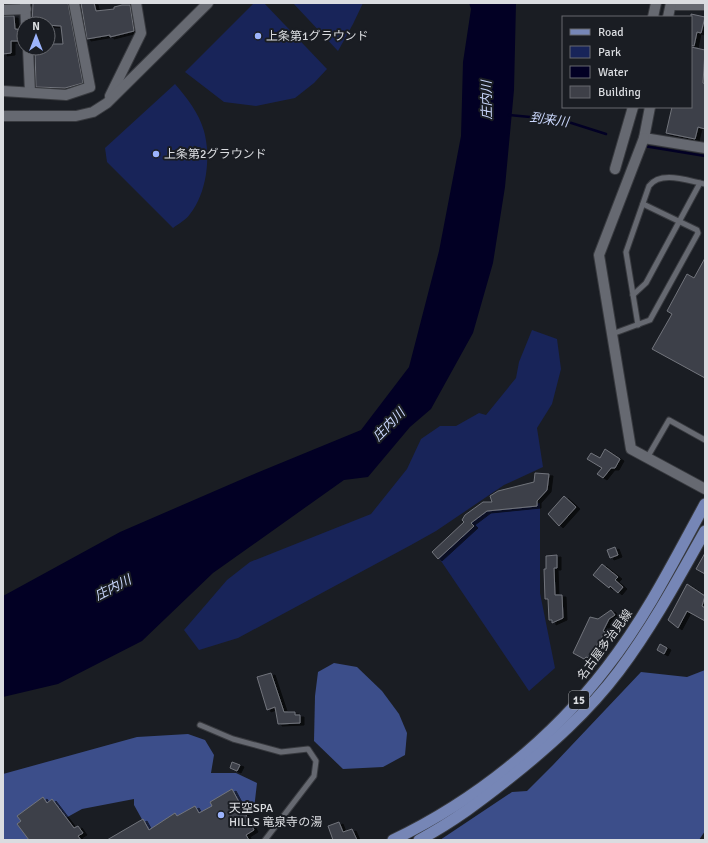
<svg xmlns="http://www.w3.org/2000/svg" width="708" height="843" font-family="Signika,'Noto Sans JP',sans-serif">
<defs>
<filter id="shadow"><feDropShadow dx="4" dy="2" stdDeviation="0" flood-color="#0009"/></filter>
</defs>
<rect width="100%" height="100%" fill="#1a1d23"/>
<g fill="#182459">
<path d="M254,3h10l63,66 -13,14 -19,15 -39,8 -32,-4 -39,-30z"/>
<path d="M293,3h70l-10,21 -15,27z"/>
<path d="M175,84c12,14 24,29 29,47 7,26 3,62 -14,83 -4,6 -12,10 -17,14l-66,-66 -2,-14z"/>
<path d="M532,330l25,9 4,30 -9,35 -15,24 6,39 -39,18 -68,46 -25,14 -173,93 -39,12 -15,-20 43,-50 23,-18 121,-48 36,-45 14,-30 19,-13h16l23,-13 7,2 30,-37 3,-16z"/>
<path d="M540,503v90l15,75 -26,23 -92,-136 45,-43z"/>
</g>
<g fill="#3c4e8a">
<path d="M334,663l23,4 25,24 17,23 8,19 -2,22 -22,12 -40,2 -29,-28 1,-45 3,-24z"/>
<path d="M705,670v161l-6,9h-259l72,-48 15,-1 26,-26 88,-93 46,5z"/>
<path d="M188,734l17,6 9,15 -3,18h25l21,10 -3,26 -35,23h-70l-15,-27v-6l-52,10 -56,31h-23v-66l134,-37z"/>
</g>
<path fill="#020024" d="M469,3h47l-2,87 -9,97 -12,76 -20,70 -42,76 -21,18 -42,50 -24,3 -131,93 -71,68 -84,43 -55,13v-101l117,-64 127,-55 114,-47 48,-63 30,-116 22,-115 2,-74 8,-53z"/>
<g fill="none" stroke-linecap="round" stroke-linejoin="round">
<g stroke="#020024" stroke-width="2.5">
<path d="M509,115l53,5 44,14"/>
<path d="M644,146l61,10"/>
</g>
</g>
<g fill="#3e4048" stroke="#71747c" filter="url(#shadow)">
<path d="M33,3h35l15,80 -18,5 -29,-1 -1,-39h13v-4h15l-2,-18 -29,-2z"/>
<path d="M81,3h13l2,8 18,-2v-2l8,-2h8l4,26 -24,6v-2l-23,4z"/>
<path d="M691,14l14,3 -4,16 -4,-1 -3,14 -3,-1z"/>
<path d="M3,16h11l1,13 8,1 1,7 -6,1v3h-7v12l-8,1z"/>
<path d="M691,47l14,3 -2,33 2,1v45l-7,-2 -3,12 -29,-6 6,-26h19z"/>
<path d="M705,258v120l-53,-29 20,-35 -5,-3 20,-37 7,4z"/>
<path d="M605,449l15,10 -5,9h-4l-8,10 -6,-4 5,-6 -15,-9 4,-6 9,5z"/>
<path d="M535,473l14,1 -2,16 -10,11v5l-50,5 -16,12 3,3 -36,33 -6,-7 32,-30 -2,-2 3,-5 18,-13h9l-2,-6 8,-5 36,-9z"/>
<path d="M564,496l12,11 -17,19 -11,-12z"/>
<path d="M615,547l3,8 -8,3 -3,-8z"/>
<path d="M705,553v21l-9,-5z"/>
<path d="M557,555v13h-3l1,27h7l1,23 -11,5v-3h-3l-1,-21h-3l-1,-30h2v-13z"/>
<path d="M602,564l16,13 -3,3 8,7 -5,6 -8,-7 -1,2 -16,-13z"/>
<path d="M687,584l18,12 -3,10 3,2v13l-18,-10 -9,17 -10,-8z"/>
<path d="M611,610l4,5 -6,4 -6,12 2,1 -16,26 -3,-1 -2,2 -11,-6 17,-36 8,2z"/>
<path d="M660,644l7,4 -3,6 -7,-4z"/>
<path d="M271,673l13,39h11v3h5v8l-22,1 -3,-17 -8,3 -10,-33z"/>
<path d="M232,762l8,3 -3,6 -7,-3z"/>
<path d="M232,789l22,41 -8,5 3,5h-142l36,-21 6,11 26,-17 2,3 18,-10 4,7 13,-7 -2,-4z"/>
<path d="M43,797l4,6 5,-4 22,29 4,-2 5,7 -5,3 3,4h-52l-12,-16 4,-3 -4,-5z"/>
<path d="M339,822l4,10 9,-3 5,11h-24l-5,-14z"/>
</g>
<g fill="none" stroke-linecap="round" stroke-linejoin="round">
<defs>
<g id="service">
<path d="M633,295l13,-12 54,-100"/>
<path d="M638,325l-12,-73 23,-66c12,-16 39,-5 56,-2"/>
<path d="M612,334l38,-14 48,-87 -1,-3 -54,-26"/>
<path d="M647,458l22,-38 36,20"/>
<path d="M200,725l33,14 48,13 27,-3 8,12 -2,15 -49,64"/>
</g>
<g id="minor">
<path d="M25,3l1,21"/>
<path d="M671,5h34"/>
<path d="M3,10l23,-1"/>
<path d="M653,17l3,-14"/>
<path d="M668,17l3,-14"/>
<path d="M28,48l2,44"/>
<path d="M3,91l63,4 24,-8 -16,-84"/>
<path d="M110,96l31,-63 -5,-30"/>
<path d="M650,107l-6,31 61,10"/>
<path d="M3,116h73l17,-4 14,-9 101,-100"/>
<path d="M644,138l-45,117 32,194 74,40"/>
<path d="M615,169l18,-62"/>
</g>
<g id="primary">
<path d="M393,840c82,-39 159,-101 214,-173 39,-50 68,-108 98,-163"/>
<path d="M419,840c34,-18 63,-40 92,-63 40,-32 77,-65 108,-106 33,-44 59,-92 86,-140"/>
</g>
</defs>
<use href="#service" stroke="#383a3f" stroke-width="7"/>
<use href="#minor" stroke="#383a3f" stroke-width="12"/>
<use href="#primary" stroke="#383a3f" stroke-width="13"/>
<use href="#service" stroke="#666971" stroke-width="5"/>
<use href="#minor" stroke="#666971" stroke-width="10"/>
<use href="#primary" stroke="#7686b6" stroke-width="11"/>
</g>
<g fill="#9cb4fd" stroke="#1a1d23" stroke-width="1.5">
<circle cx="258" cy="36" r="4"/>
<circle cx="156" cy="154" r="4"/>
<circle cx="221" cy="815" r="4"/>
</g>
<g text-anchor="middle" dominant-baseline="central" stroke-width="4" stroke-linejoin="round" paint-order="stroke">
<rect fill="#1a1d23" stroke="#a0a3a7" stroke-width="1" x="569" y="691" width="20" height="18" rx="3"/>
<g font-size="11" font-weight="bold" fill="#dadce0">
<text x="579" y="700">15</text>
</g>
<g font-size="12" fill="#dadce0" stroke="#1a1d23" text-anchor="start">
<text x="266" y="36">上条第1グラウンド</text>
<text x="164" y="154">上条第2グラウンド</text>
<text x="229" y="808">天空SPA<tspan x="229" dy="14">HILLS 竜泉寺の湯</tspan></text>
</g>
<g font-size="12" fill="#dadce0" stroke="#1a1d23">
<text transform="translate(605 645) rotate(-54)">名古屋多治見線</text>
</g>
<g font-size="13" font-style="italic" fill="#cbd8fd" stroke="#1a1d23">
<text transform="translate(487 100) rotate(-91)">庄内川</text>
<text transform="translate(549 120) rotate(8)">到来川</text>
<text transform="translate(389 425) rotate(-46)">庄内川</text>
<text transform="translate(113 588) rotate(-27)">庄内川</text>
</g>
</g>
<rect width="708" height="843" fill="none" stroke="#dadce0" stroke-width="8"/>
<rect x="562" y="16" width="130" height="92" fill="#1a1d23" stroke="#67696f"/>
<rect x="570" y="29" width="20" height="6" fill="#7686b6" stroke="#67696f"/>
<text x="598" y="36" font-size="12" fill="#dadce0">Road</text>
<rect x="570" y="46" width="20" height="12" fill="#182459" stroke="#67696f"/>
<text x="598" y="56" font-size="12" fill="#dadce0">Park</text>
<rect x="570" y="66" width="20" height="12" fill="#020024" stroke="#67696f"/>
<text x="598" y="76" font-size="12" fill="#dadce0">Water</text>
<rect x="570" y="86" width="20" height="12" fill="#3e4048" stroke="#67696f"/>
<text x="598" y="96" font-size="12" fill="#dadce0">Building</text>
<g transform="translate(36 36)"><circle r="19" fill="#1a1d23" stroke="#67696f"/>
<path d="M0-3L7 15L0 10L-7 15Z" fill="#9cb4fd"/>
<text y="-6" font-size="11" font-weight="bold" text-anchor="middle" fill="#dadce0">N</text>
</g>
</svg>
